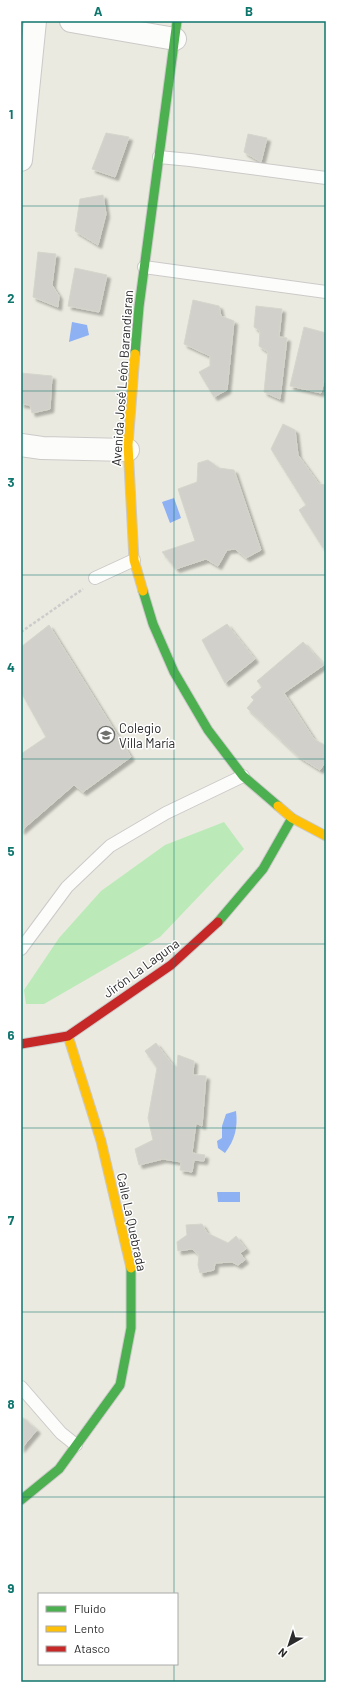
<svg xmlns="http://www.w3.org/2000/svg" width="347" height="1703" font-family="Barlow,sans-serif">
<defs>
<filter id="shadow"><feDropShadow dx="3.5" dy="3.5" stdDeviation="1" flood-color="#0004"/></filter>
</defs>
<rect width="100%" height="100%" fill="#ebeae0"/>
<path fill="#bbeab8" d="M224,822l20,27 -84,88 -116,67h-18l-2,-14 35,-52 42,-47 64,-46z"/>
<g fill="#8db1f3">
<path d="M72,322l15,3 2,10 -20,7z"/>
<path d="M174,498l7,20 -11,5 -8,-21z"/>
<path d="M236,1111c2,16 -1,29 -11,42l-7,-5 -1,-7 5,-3v-12l4,-12z"/>
<path d="M217,1192h23v10h-22z"/>
</g>
<g fill="#d1d0ca" stroke="#d5d5cc" filter="url(#shadow)">
<path d="M106,133l23,4 -14,40 -23,-8z"/>
<path d="M248,134l19,4 -6,24 -17,-10z"/>
<path d="M103,195l3,19 -8,31 -23,-14 5,-32z"/>
<path d="M38,252l18,2 -4,31 7,11 -1,11 -25,-10z"/>
<path d="M75,268l32,7 -8,37 -31,-6z"/>
<path d="M193,300l26,6 2,10 13,5 -7,69 -13,7 -15,-25 11,-6v-10l-26,-12z"/>
<path d="M256,306l26,3 -3,28 8,1 -7,61 -16,-7 4,-40 -9,-6 1,-15 -6,-4z"/>
<path d="M304,327l22,6v40l-5,20 -31,-7z"/>
<path d="M21,373l31,3 -2,33 -18,4 -2,-8 -9,-1z"/>
<path d="M283,424l12,6 3,25 21,29 7,1v61l-3,2 -24,-38 7,-5 -35,-56z"/>
<path d="M208,460l11,8 15,2 27,80 -15,8 -11,-9 -8,1 -9,16 -12,-7 -30,10 -14,-17 33,-11 -17,-52 19,-7 1,-19z"/>
<path d="M227,624l28,35 -30,24 -23,-43z"/>
<path d="M49,625l82,132 -48,35 -9,-7 -53,46v-77l25,-17 -25,-45v-45z"/>
<path d="M303,642l21,23 -40,28 30,46 12,7v15l-6,9 -21,-13 -52,-49 7,-8 -3,-3 11,-10 -5,-6z"/>
<path d="M156,1043l16,21 5,3 1,-12 16,6 -1,14 13,1 -4,50 -6,-3 -4,30 13,2 -1,6 -10,-1 -2,12 -12,-2 1,-8 -18,-3 -24,6 -4,-16 18,-9 -5,-22 9,-50 -12,-17z"/>
<path d="M202,1224l5,9 21,10 8,-7 10,13 -6,4 5,7 -7,5 -6,-3 -17,1 -1,7 -14,3 -2,-8 1,-10 -7,-6 -14,2 -1,-9 10,-7 -1,-10z"/>
<path d="M21,1416l16,14 -16,19z"/>
</g>
<g fill="none" stroke-linecap="round" stroke-linejoin="round">
<defs>
<g id="lane">
<path d="M159,157l31,3 136,18"/>
<path d="M144,267l182,25"/>
<path d="M95,578l39,-18"/>
<path d="M21,949l46,-62 43,-41 56,-33 77,-37"/>
<path d="M21,1387l40,46 15,12"/>
</g>
<g id="street">
<path d="M71,21l104,18"/>
<path d="M21,160l14,-139"/>
<path d="M21,445l21,3 86,2"/>
</g>
<g id="fast">
<path d="M135,354l4,-47 38,-286"/>
<path d="M143,591l10,33 21,48 34,58 35,46 35,30"/>
<path d="M218,922l45,-53 29,-51"/>
<path d="M21,1500l38,-31 61,-84 11,-57v-60"/>
</g>
<g id="slow">
<path d="M135,354l-7,91 6,115 9,31"/>
<path d="M278,806l14,12 34,18"/>
<path d="M68,1036l33,105 30,127"/>
</g>
<path id="jam" d="M21,1044l47,-8 103,-71 47,-43"/>
</defs>
<use href="#lane" stroke="#cccac9" stroke-width="14"/>
<use href="#street" stroke="#cccac9" stroke-width="24"/>
<use href="#fast" stroke="#cccac9" stroke-width="11"/>
<use href="#slow" stroke="#cccac9" stroke-width="11"/>
<use href="#jam" stroke="#cccac9" stroke-width="11"/>
<path stroke="#cccccb" stroke-width="2.5" stroke-dasharray="3 2" stroke-linecap="butt" d="M21,632l62,-43"/>
<use href="#lane" stroke="#fcfcfa" stroke-width="12"/>
<use href="#street" stroke="#fcfcfa" stroke-width="22"/>
<use href="#fast" stroke="#4caf50" stroke-width="9"/>
<use href="#slow" stroke="#ffc107" stroke-width="9"/>
<use href="#jam" stroke="#c62828" stroke-width="9"/>
</g>
<path fill="none" stroke="#0f766e" stroke-width="1" stroke-opacity="0.55" d="M174,21v1573M21,206h305M21,391h305M21,575h305M21,759h305M21,944h305M21,1128h305M21,1312h305M21,1497h305M174,1664v18"/>
<defs>
<symbol id="school-ring" viewBox="-11 -11 22 22"><circle r="9.5" fill="#fff" stroke="#6e6e6a" stroke-width="1.5"/><path d="M0-5L7-2L0 1L-7-2ZM-4 1L0 2.5L4 1V4Q0 6-4 4Z" fill="#6e6e6a"/></symbol>
</defs>
<g fill-rule="evenodd">
<use href="#school-ring" x="96" y="725" width="20" height="20"/>
</g>
<g text-anchor="middle" dominant-baseline="central" stroke-width="3" stroke-linejoin="round" paint-order="stroke">
<g font-size="13" fill="#2b2b2b" stroke="#fff">
<text transform="translate(122 378) rotate(-86)">Avenida José León Barandiaran</text>
<text transform="translate(141 968) rotate(-36)">Jirón La Laguna</text>
<text transform="translate(132 1222) rotate(78)">Calle La Quebrada</text>
</g>
<g font-size="13" fill="#2b2b2b" stroke="#fff" text-anchor="start">
<text x="119" y="728">Colegio<tspan x="119" dy="15">Villa María</tspan></text>
</g>
</g>
<rect width="347" height="1703" fill="none" stroke="#ffffff" stroke-width="44"/>
<rect x="38" y="1593" width="140" height="72" fill="#ffffff" stroke="#aaaaaa"/>
<rect x="46" y="1606" width="20" height="6" fill="#4caf50" stroke="#aaaaaa"/>
<text x="74" y="1613" font-size="12" fill="#2b2b2b">Fluido</text>
<rect x="46" y="1626" width="20" height="6" fill="#ffc107" stroke="#aaaaaa"/>
<text x="74" y="1633" font-size="12" fill="#2b2b2b">Lento</text>
<rect x="46" y="1646" width="20" height="6" fill="#c62828" stroke="#aaaaaa"/>
<text x="74" y="1653" font-size="12" fill="#2b2b2b">Atasco</text>
<g transform="translate(289 1645) rotate(219)" stroke="#ffffff" stroke-width="3" paint-order="stroke">
<path d="M0-3L7 15L0 10L-7 15Z" fill="#2b2b2b"/>
<text y="-6" font-size="11" font-weight="bold" text-anchor="middle" fill="#2b2b2b">N</text>
</g>
<rect x="22" y="22" width="303" height="1659" fill="none" stroke="#0f766e" stroke-width="1.5"/>
<g font-size="13" text-anchor="middle" font-weight="bold" fill="#0f766e">
<text x="98" y="16">A</text>
<text x="249" y="16">B</text>
<text x="11" y="119">1</text>
<text x="11" y="303">2</text>
<text x="11" y="487">3</text>
<text x="11" y="672">4</text>
<text x="11" y="856">5</text>
<text x="11" y="1040">6</text>
<text x="11" y="1225">7</text>
<text x="11" y="1409">8</text>
<text x="11" y="1593">9</text>
</g>
</svg>
